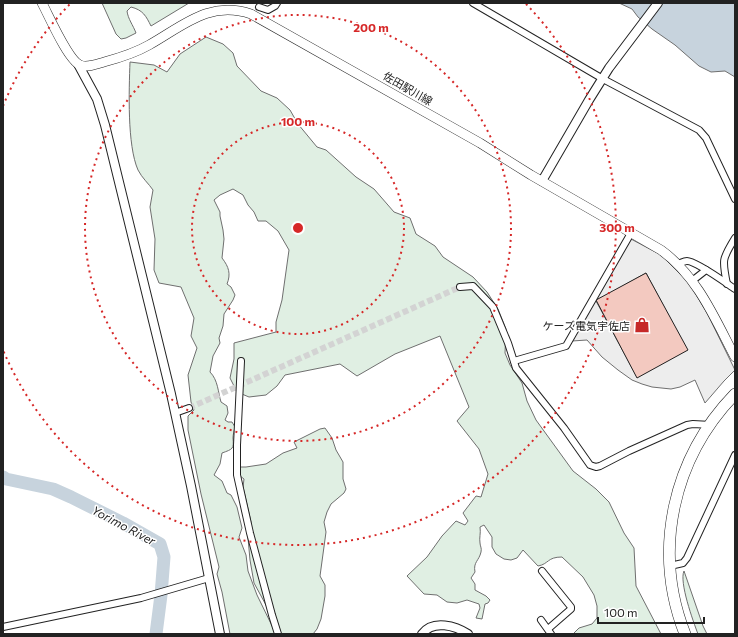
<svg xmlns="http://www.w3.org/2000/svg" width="738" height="637" font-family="Commissioner,'Noto Sans JP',sans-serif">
<rect width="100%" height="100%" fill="#fff"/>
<g fill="#e0efe3" stroke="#6f6f6f">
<path d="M102,3h87l-38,23c-5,-10 -8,-16 -20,-19l-4,4c1,8 6,14 9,22l-10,5 -5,1 -5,-5z"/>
<path d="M206,37l17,7 10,9 4,13 24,25 16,7 13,12 8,14 19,23 9,3 30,27 18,12 20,23 16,6 6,16 19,12 8,11 30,20 14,15 11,17 8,20 -1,24 5,12 12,18 5,18 9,19 37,51 23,18 13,13 15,31 10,15 2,38 25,48h-88l6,-6 13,-4 5,-6v-12l-3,-11 -11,-18 -21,-20c-15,0 -13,7 -24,9l-15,-16 -6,8 -6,2 -7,-1 -8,-5 -4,-7v-10l-8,-12 -4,2c1,6 -1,11 0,16 0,3 2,5 1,9 -2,9 -8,10 -6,20l-4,6 4,6v6l11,6 4,4 -2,3 -3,1 -3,15 -6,-1 4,-10 -1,-4 -12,-4 -10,3 -10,-1 -10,-7 -13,-1 -17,-18 20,-19 15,-21 14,-15 9,4 3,-4 -5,-8 13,-17 5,1 7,-23 -9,-25 -22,-28 12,-14 -29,-71 -45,18 -38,22 -17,-12 -55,11 -8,11 -11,9 -17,2 -12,-5 -7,-14 4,-19v-16l42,-11v-10l6,-22 7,-50 -11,-19 -12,-10h-8l-4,-9 -6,-7 -5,-10 -10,-6 -13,6 -6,5 6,12v4l3,14 1,9 -2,19c7,9 9,16 5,26l4,3 4,8 -2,5 -9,14 -1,12 -4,12 1,5 -7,13 -3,16c8,8 8,20 11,30l6,4 1,7 -3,7 3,2h4l3,5c-1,4 -2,8 -2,11 1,11 0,11 -11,15l-2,11 -6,11 8,6 5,12 4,2 6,12 5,21 -3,9 7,18 2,16 9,24 19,39h-46l-8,-42 -5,-18 2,-7 -18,-73 -13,-64v-14l6,-6 -3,-8 -3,-27 9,-27 -6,-12 3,-18 -13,-31 -22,-4 -5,-13 1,-31 -5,-32 3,-17c-4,-6 -11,-12 -15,-20 -11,-25 -9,-80 -8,-108l24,3 13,7 13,-18z"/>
<path d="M325,428l7,10 4,12 7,12v17l3,10 -2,4 -13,11 -4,8 -3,10 2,10 -6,44 5,9v11l-4,23 -4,10 -4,5h-34l-6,-16 -19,-35 -4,-23 -2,-22 3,-16 -8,-35 1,-8 -9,-7 2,-5h9l20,-3 17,-11 14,-5 -3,-6 26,-13z"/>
<path d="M684,571l19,55 4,8h-9c-5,-13 -19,-52 -14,-63z"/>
</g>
<path fill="#ededed" stroke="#6f6f6f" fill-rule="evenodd" d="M631,239l30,16 28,28 18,30 28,57 -11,11 -19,22 -10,-23 -15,7 -9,2 -19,-2 -10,-3 -10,-4 -14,-10 -16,-13 -15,-17 -15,1 23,-42zM646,273l41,77 -50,27 -41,-76z"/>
<path fill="#c7d3dd" stroke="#6f6f6f" d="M619,3h116v74l-10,-6 -14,1 -12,-6 -24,-21 -23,-16 -14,-12 -6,-8z"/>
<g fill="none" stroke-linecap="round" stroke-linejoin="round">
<path stroke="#c7d3dd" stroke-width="13" d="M3,477l3,2 47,10 18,8 52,26 37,21 4,13 -3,38 -5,39"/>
</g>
<path fill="#f3c9c0" stroke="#222" d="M646,273l42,77 -51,28 -41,-78z"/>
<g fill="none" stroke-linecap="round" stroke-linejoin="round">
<path stroke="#d3d3d3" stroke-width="6" stroke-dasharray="6 3" stroke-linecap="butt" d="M189,408l271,-121"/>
<defs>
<g id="minor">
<path d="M473,3l130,76 96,51 7,8 29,61"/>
<path d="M259,7l9,3 7,-4 2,-3"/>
<path d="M678,264c3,-1 6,-3 9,-3 9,0 39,22 48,28"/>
<path d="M692,281l14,-11"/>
<path d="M727,284c-5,-24 -5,-25 8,-46"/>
<path d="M460,287l13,-1 20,21 15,36 8,25 48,60 26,37 6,2 4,-1 29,-15 58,-26 6,-1 18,1"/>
<path d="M241,361l-4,84v30l13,58 22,82 6,19"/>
<path d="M514,361l52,-15 65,-113"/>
<path d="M175,413l14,-5"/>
<path d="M670,566l13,-3 4,-5 48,-103"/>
<path d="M542,571l29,36v2l-23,20"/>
<path d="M541,620l10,14"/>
<path d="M3,627l138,-29 68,-20"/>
</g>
<g id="tertiary">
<path d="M78,64l19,35 8,26 66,269 20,92 29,148"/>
<path d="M542,181l47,-81 20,-32 49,-65"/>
<path d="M422,634c11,-15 34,-8 46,0"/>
</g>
<path id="secondary" d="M42,3c7,13 26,57 38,62 7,3 17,-1 24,-3 15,-4 31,-9 45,-17 34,-19 60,-45 102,-31l229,129 51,32 130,75c37,27 54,69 74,107"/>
<path id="trunk" d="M685,634c-33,-84 -12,-176 50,-240"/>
</defs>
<use href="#minor" stroke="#222" stroke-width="8"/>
<use href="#tertiary" stroke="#222" stroke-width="10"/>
<use href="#secondary" stroke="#222" stroke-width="10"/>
<use href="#trunk" stroke="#222" stroke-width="12"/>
<use href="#minor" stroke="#fff" stroke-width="6"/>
<use href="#tertiary" stroke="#fff" stroke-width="8"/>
<use href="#secondary" stroke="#fff" stroke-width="9"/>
<use href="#trunk" stroke="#fff" stroke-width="11"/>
</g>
<g fill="none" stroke="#d62828" stroke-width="2" stroke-dasharray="2 4">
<circle cx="298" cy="228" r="106"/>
<circle cx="298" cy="228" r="213"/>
<path d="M3 106A319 319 0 0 1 70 4M526 4A319 319 0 1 1 3 350"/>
</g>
<defs>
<symbol id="shop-bare" viewBox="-9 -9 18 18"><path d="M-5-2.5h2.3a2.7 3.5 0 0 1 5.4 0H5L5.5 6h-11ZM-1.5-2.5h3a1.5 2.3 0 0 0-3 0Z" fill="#c62828" stroke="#fff" stroke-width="2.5" paint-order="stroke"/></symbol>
</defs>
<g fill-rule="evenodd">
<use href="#shop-bare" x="631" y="314" width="22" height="22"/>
</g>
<g text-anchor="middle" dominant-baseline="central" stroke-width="3" stroke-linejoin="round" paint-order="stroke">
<g font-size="11" fill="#222" stroke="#fff">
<text transform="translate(408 88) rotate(30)">佐田駅川線</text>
</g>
<g font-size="11" fill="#222" stroke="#fff" text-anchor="end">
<text x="630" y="325">ケーズ電気宇佐店</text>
</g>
<g font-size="12" font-style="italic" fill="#222" stroke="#fff">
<text transform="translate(124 525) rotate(28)">Yorimo River</text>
</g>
</g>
<circle cx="298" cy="228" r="6" fill="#d62828" stroke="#fff" stroke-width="2"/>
<g font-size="12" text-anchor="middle" font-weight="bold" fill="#d62828" stroke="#fff" stroke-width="3" stroke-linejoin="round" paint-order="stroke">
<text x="371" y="32">200 m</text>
<text x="298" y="126">100 m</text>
<text x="617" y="232">300 m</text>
</g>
<rect width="738" height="637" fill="none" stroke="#222222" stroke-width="8"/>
<path d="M598 617v6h106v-6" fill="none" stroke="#222222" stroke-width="2"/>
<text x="604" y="617" font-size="12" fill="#222222" stroke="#ffffff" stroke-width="3" paint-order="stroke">100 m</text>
</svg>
